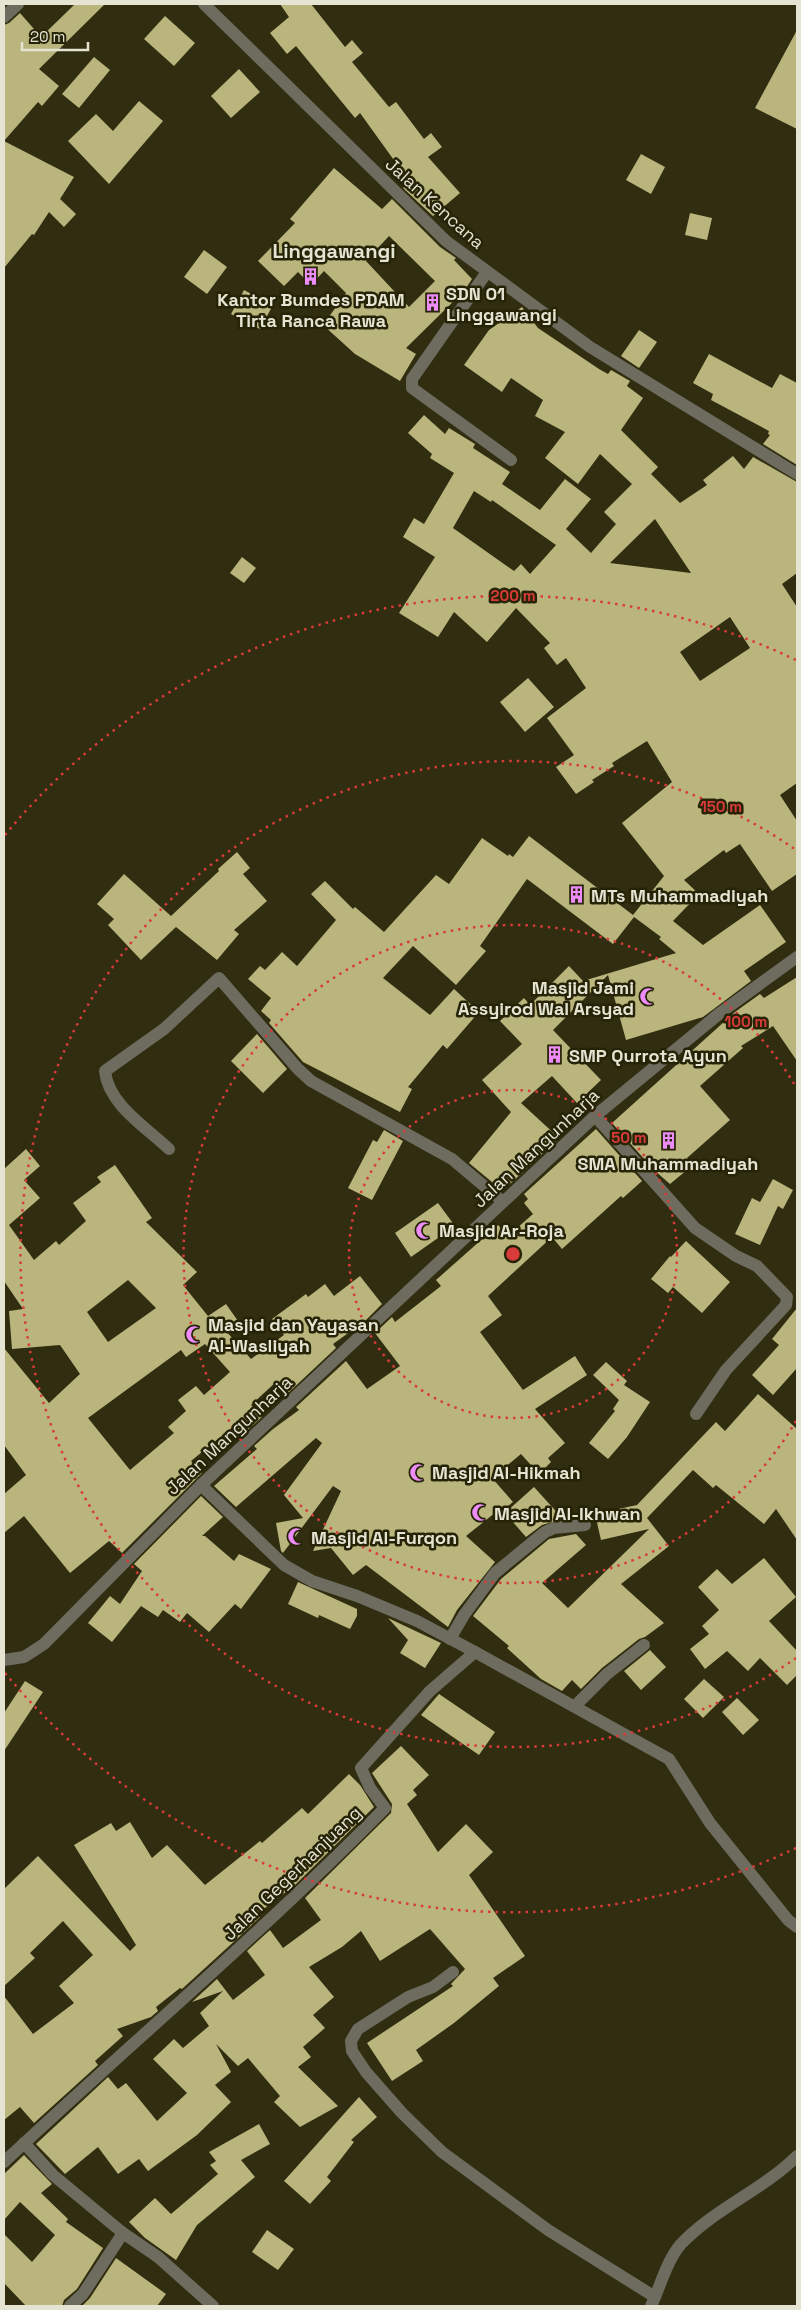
<svg xmlns="http://www.w3.org/2000/svg" width="801" height="2310" font-family="'Space Grotesk',sans-serif">
<rect width="100%" height="100%" fill="#302d10"/>
<g fill="#b9b57d" fill-rule="evenodd">
<path d="M75,4h30l-66,65 20,17 -17,20 -4,-4 -34,39v-116l5,-2 11,-10 21,24z"/>
<path d="M280,4h31l34,43 7,-7 11,13 -11,9 37,45 7,-5 28,37 7,-6 11,14 -14,10 32,36 -27,23 -30,-28 6,-7 -49,-68 -5,5 -59,-72 -9,8 -17,-21 19,-16z"/>
<path d="M165,16l30,27 -21,23 -30,-27z"/>
<path d="M797,30v99l-42,-21z"/>
<path d="M94,57l16,13 -31,38 -17,-14z"/>
<path d="M239,69l21,23 -29,26 -20,-22z"/>
<path d="M139,101l24,20 -54,63 -41,-43 28,-27 17,17z"/>
<path d="M4,141l70,36 -14,22 16,15 -12,13 -15,-15 -15,23 -2,-1 -28,34z"/>
<path d="M641,154l24,13 -14,27 -25,-14z"/>
<path d="M334,168l48,41 10,-10 48,48 16,11 -2,2 18,19 -8,12 -58,57 10,6 -16,27 -45,-27 -32,-29 23,-32 -22,-22 -13,14 -13,-13 -14,14 -26,-25 37,-38 -5,-4zM389,236l46,45 -26,26 -43,-46z"/>
<path d="M690,213l22,5 -5,22 -22,-5z"/>
<path d="M204,250l23,17 -20,27 -23,-17z"/>
<path d="M244,290l29,15 -13,24 -29,-15z"/>
<path d="M522,307l16,21 61,41 9,5 3,-4 19,11 -3,5 16,12 -22,32 37,37 -7,7 29,29 27,-18 -4,-5 30,-24 11,13 9,-12 44,25v91l-15,11 15,23v176l-17,12 17,26v53l-25,17 -32,-47 -14,9 -2,-3 -40,30 15,14 -26,27 30,24 57,-40 26,37 -42,29 7,10 -48,36 -77,23 -18,-65 -55,55 48,50 -24,23 -25,-27 -31,27 38,35 -50,47 -5,-6 -6,8 -29,-24 42,-51 -29,-32 40,-36 -22,-23 24,-23 6,7 39,-39 14,15 93,-28 -17,-14 2,-2 -27,-20 -21,27 -86,-65 -47,67 6,5 -30,34 -43,-39 -30,32 47,37 24,-26 25,23 -32,37 -4,-4 -35,42 4,2 -12,23 -97,-50 -34,-39 2,-3 -10,-9 10,-13 -23,-19 12,-13 5,4 17,-18 15,14 39,-46 -25,-26 14,-13 28,28 2,-2 29,25 52,-57 13,9 33,-46 26,18 1,-2 4,3 16,-21 104,79 31,-39 -42,-53 50,-41 -25,-41 -35,22 2,3 -22,14 2,2 -18,12 -20,-27 18,-12 -27,-37 39,-30 -20,-30 -9,7 -13,-17 6,-5 -34,-35 -29,34 -33,-30 -16,25 -39,-24 36,-56 -32,-20 11,-19 10,6 30,-51 -24,-15 2,-4 -24,-21 16,-18 21,19 4,-6 26,16 -2,4 37,24 -8,12 38,26 25,-31 26,20 -25,30 25,24 25,-29 -12,-12 28,-28 -32,-30 -22,30 -33,-26 20,-26 -30,-16 8,-16 -32,-22 -9,14 -38,-27 25,-35zM474,491l17,11 1,-2 64,45 -26,29 -9,-10 -7,7 -61,-43zM655,519l36,54 -81,-10zM730,617l20,31 -50,33 -20,-29z"/>
<path d="M639,330l18,12 -18,26 -18,-12z"/>
<path d="M709,354l63,34 8,-14 17,9v82l-34,-21 7,-9 -2,-1 1,-3 -58,-31 2,-6 -20,-11z"/>
<path d="M242,557l14,11 -12,15 -14,-10z"/>
<path d="M528,678l26,29 -29,25 -25,-30z"/>
<path d="M237,852l13,16 -7,6 24,27 -33,29 5,4 -22,26 -41,-33 -35,33 -33,-35 6,-6 -17,-15 27,-30 47,42 48,-45 -1,-2z"/>
<path d="M797,977v84l-24,-35 -32,20 2,2 -43,38 30,34 -43,38 6,7 -23,19 -16,-14 -42,-47 123,-111 25,-18 4,4z"/>
<path d="M257,1034l30,35 -24,24 -32,-32z"/>
<path d="M596,1129l46,52 -19,17 -2,-2 -59,53 -10,-12 -64,59 14,19 -22,17 43,58 52,-34 12,19 -52,34 30,34 -17,15 3,4 -12,12 -18,-20 -29,24 21,24 -15,12 -2,-2 -30,24 29,26 -38,48 -9,17 -82,-62 -13,10 -22,-27 -18,3 28,-60 -8,-5 -50,67 -2,-2 -5,-28 27,-5 -19,-23 38,-52 -6,-5 -80,69 -22,-21 43,-37 -3,-3 19,-17 26,-19 -3,-3 50,-46 21,28 33,-23 -25,-33 17,-16 3,5 46,-36 -5,-6 62,-55 10,11 25,-22 -9,-11 4,-4 -4,-5z"/>
<path d="M384,1130l19,11 -31,59 -24,-12 25,-48 4,2z"/>
<path d="M26,1149l14,17 -16,14 16,18 -31,27 25,35 22,-19 3,4 27,-24 -13,-18 28,-21 -4,-5 18,-12 37,53 -6,4 51,50 -14,13 25,31 18,-12 12,17 -13,9 26,29 33,-24 -12,-16 34,-25 2,3 17,-13 9,12 26,-20 22,28 -17,17 -32,23 3,4 -49,46 -10,-13 -26,24 11,12 -19,17 -8,-9 -44,36 11,12 -80,80 -13,-12 -39,32 -46,-57 -20,17v-39l22,-19 -22,-30v-97l45,55 31,-29 -20,-29 -48,4 -3,-38 14,-2 -19,-28v-112zM128,1280l28,28 -48,34 -21,-30zM205,1344l25,28 -26,23 -8,-9 -18,14 8,11 -18,16 6,6 -44,37 -42,-52 93,-68 5,7z"/>
<path d="M773,1179l20,11 -10,19 -5,-3 -18,39 -25,-11 17,-36 8,4z"/>
<path d="M438,1203l17,23 -44,31 -16,-24z"/>
<path d="M686,1241l44,41 -28,31 -29,-26 -5,6 -17,-14 19,-23 1,1z"/>
<path d="M797,1308v60l-24,27 -21,-20 27,-30 -7,-6z"/>
<path d="M606,1362l21,19 -3,4 26,17 -23,35 -19,22 -19,-16 26,-32 -2,-2 6,-9 -26,-25z"/>
<path d="M758,1394l39,35v111l-21,-31 -12,15 -48,-39 -3,3 -20,-18 -46,48 22,28 -48,38 43,39 -19,14 -6,2 -37,29 -21,21 -9,-9 -10,11 -21,-12 -34,-31 2,-2 -36,-30 28,-37 48,-40 27,-5 10,11 -44,38 26,25 81,-79 -48,11 -6,-26 42,-9 79,-83 9,9z"/>
<path d="M534,1487l29,32 -21,6 -16,12 -21,-24z"/>
<path d="M201,1496l22,21 -21,19h3l29,25 5,-7 32,15 -30,40 -6,-5 -26,28 -22,-19 -7,9 -17,-12 -5,7 -17,-11 -29,36 -24,-19 22,-27 10,8 22,-33 -8,-7z"/>
<path d="M764,1558l32,39 -27,24 28,30v24l-10,10 -27,-27 -12,13 -21,-20 -22,18 -15,-20 19,-15 -7,-8 17,-16 -21,-23 19,-18 15,15z"/>
<path d="M298,1582l59,27v7l-7,13 -31,-14 -1,3 -30,-14z"/>
<path d="M388,1618l53,25 -16,25 -25,-15 8,-13z"/>
<path d="M650,1650l16,17 -25,23 -17,-19z"/>
<path d="M704,1679l20,18 -21,21 -19,-19z"/>
<path d="M25,1681l18,11 -39,59v-38z"/>
<path d="M439,1694l56,38 -16,23 -58,-40z"/>
<path d="M737,1698l22,22 -16,15 -21,-23z"/>
<path d="M401,1746l28,29 -16,15 4,5 -10,9 31,48 28,-28 27,28 -24,23 56,81 -32,22 6,8 -45,37 -38,27 7,11 -31,20 -25,-38 86,-57 -2,-2 14,-15 -35,-40 -50,32 -19,-30 -19,16 -33,20 25,30 -21,18 12,13 -22,19 8,10 -13,10 40,39 -38,21 -26,-25 6,-6 -32,-38 -10,8 -22,-22 15,28 -16,13 16,17 -34,33 -49,36 -9,-12 -21,15 -20,-27 -33,27 -29,-30 72,-67 10,12 8,-6 31,38 30,-28 -34,-34 21,-20 9,9 26,-22 -9,-13 23,-22 -31,11 25,-23 16,21 32,-25 -18,-24 23,-21 13,18 38,-28 -16,-22 86,-85 1,-9 -20,-31z"/>
<path d="M349,1774l11,11 14,22 -79,78 -38,29 3,3 -21,20 -57,52 -2,-1 -24,19 2,4 -7,6 -34,12 6,7 -28,25 3,4 -64,58 -14,-16 -16,13v-124l29,38 41,-31 -15,-17 34,-31 -30,-34 -33,32 5,5 -31,28v-97l34,-33 92,95 6,-6 -62,-100 37,-22 5,8 14,-9 22,36 15,-13 38,40 55,-44 2,2 40,-35 6,6z"/>
<path d="M359,2097l18,20 -26,23 3,2 -27,35 4,4 -21,23 -26,-23z"/>
<path d="M259,2124l11,20 -29,16 14,17 -58,48 -21,35 -31,-22 -16,-16 26,-24 16,16 47,-40 -8,-9 6,-4 -7,-9z"/>
<path d="M24,2155l28,29 -11,9 27,26 -2,3 37,26 -26,41 -13,11 -2,6h-36l-22,-23v-49l28,28 23,-27 -35,-33 -16,18v-46z"/>
<path d="M267,2230l27,19 -16,21 -26,-18z"/>
<path d="M116,2258l50,36 -9,12h-75l8,-8z"/>
</g>
<g fill="none" stroke-linecap="round" stroke-linejoin="round">
<g stroke="#6d6c5e" stroke-width="12">
<path d="M204,4l242,237 144,106 207,127"/>
<path d="M4,17l14,-13"/>
<path d="M487,272l-75,107v9l99,72"/>
<path d="M595,1116l100,112 41,28 21,10 30,31 -1,8 -60,65 -30,44"/>
<path d="M169,1149c-23,-22 -61,-45 -64,-78l59,-42 55,-51 79,91 13,12 141,78 51,43"/>
<path d="M450,1639l14,-24 31,-42 50,-41 9,-4 31,-3"/>
<path d="M475,1652l194,107 41,64 78,97 9,7"/>
<path d="M4,1660l20,-3 20,-13 157,-159 394,-369 125,-103 77,-56"/>
<path d="M575,1706l32,-32 37,-29"/>
<path d="M453,1972l-20,15 -25,10 -50,32 -7,12 1,10 14,21 36,41 40,39 106,78 107,67"/>
<path d="M24,2143l29,32 70,58"/>
<path d="M4,2162c126,-118 259,-230 381,-354l-15,-20 -9,-20 69,-77 45,-39 -58,-31 -60,-25 -45,-15 -28,-16 -83,-80"/>
<path d="M70,2306l13,-12 40,-61 35,24 55,49"/>
<path d="M651,2306c9,-19 16,-46 30,-62 33,-35 82,-54 116,-88"/>
</g>
</g>
<g fill="none" stroke="#d83b39" stroke-width="2.5" stroke-dasharray="2.5 5">
<circle cx="513" cy="1254" r="164"/>
<path d="M796 1421A329 329 0 1 1 796 1087"/>
<path d="M796 1658A493 493 0 1 1 796 850"/>
<path d="M796 1848A658 658 0 0 1 5 1673M5 835A658 658 0 0 1 796 660"/>
</g>
<defs>
<symbol id="building-bare" viewBox="-9 -9 18 18"><path d="M-4-6H4V6H1V3H-1V6H-4ZM-2.5-4.3h1.7v1.8h-1.7ZM.8-4.3h1.7v1.8H.8ZM-2.5-1h1.7V.8h-1.7ZM.8-1h1.7V.8H.8Z" fill="#ed8cf9" stroke="#262306" stroke-width="2.5" paint-order="stroke"/></symbol>
<symbol id="mosque-bare" viewBox="-9 -9 18 18"><path d="M3.5-4.9A6 6 0 1 0 3.5 4.9A5 5 0 1 1 3.5-4.9Z" fill="#ed8cf9" stroke="#262306" stroke-width="2.5" paint-order="stroke"/></symbol>
</defs>
<g fill-rule="evenodd">
<use href="#building-bare" x="298" y="264" width="25" height="25"/>
<use href="#building-bare" x="420" y="290" width="25" height="25"/>
<use href="#building-bare" x="564" y="882" width="25" height="25"/>
<use href="#mosque-bare" x="636" y="984" width="25" height="25"/>
<use href="#building-bare" x="542" y="1042" width="25" height="25"/>
<use href="#building-bare" x="656" y="1128" width="25" height="25"/>
<use href="#mosque-bare" x="412" y="1218" width="25" height="25"/>
<use href="#mosque-bare" x="182" y="1322" width="25" height="25"/>
<use href="#mosque-bare" x="406" y="1460" width="25" height="25"/>
<use href="#mosque-bare" x="468" y="1500" width="25" height="25"/>
<use href="#mosque-bare" x="284" y="1524" width="25" height="25"/>
</g>
<g text-anchor="middle" dominant-baseline="central" stroke-width="5" stroke-linejoin="round" paint-order="stroke">
<g font-size="18" fill="#e5e4d3" stroke="#262306">
<text transform="translate(435 203) rotate(42)">Jalan Kencana</text>
<text transform="translate(536 1148) rotate(-43)">Jalan Mangunharja</text>
<text transform="translate(229 1435) rotate(-43)">Jalan Mangunharja</text>
<text transform="translate(292 1873) rotate(-44)">Jalan Gegerhanjuang</text>
</g>
<g font-size="18" font-weight="bold" fill="#e5e4d3" stroke="#262306" text-anchor="start">
<text x="446" y="293">SDN 01<tspan x="446" dy="21">Linggawangi</tspan></text>
<text x="311" y="299" text-anchor="middle">Kantor Bumdes PDAM<tspan x="311" dy="21">Tirta Ranca Rawa</tspan></text>
<text x="591" y="895">MTs Muhammadiyah</text>
<text x="634" y="987" text-anchor="end">Masjid Jami<tspan x="634" dy="21">Assyirod Wal Arsyad</tspan></text>
<text x="569" y="1055">SMP Qurrota Ayun</text>
<text x="668" y="1163" text-anchor="middle">SMA Muhammadiyah</text>
<text x="439" y="1230">Masjid Ar-Roja</text>
<text x="208" y="1324">Masjid dan Yayasan<tspan x="208" dy="21">Al-Wasliyah</tspan></text>
<text x="432" y="1472">Masjid Al-Hikmah</text>
<text x="494" y="1513">Masjid Al-Ikhwan</text>
<text x="311" y="1537">Masjid Al-Furqon</text>
</g>
<g font-size="20" font-weight="bold" fill="#e5e4d3" stroke="#262306">
<text x="334" y="251">Linggawangi</text>
</g>
</g>
<circle cx="513" cy="1254" r="8" fill="#d83b39" stroke="#262306" stroke-width="2.5"/>
<g font-size="15" text-anchor="middle" font-weight="bold" fill="#d83b39" stroke="#262306" stroke-width="5" stroke-linejoin="round" paint-order="stroke">
<text x="513" y="601">200 m</text>
<text x="721" y="812">150 m</text>
<text x="746" y="1027">100 m</text>
<text x="629" y="1143">50 m</text>
</g>
<rect width="801" height="2310" fill="none" stroke="#e5e4d3" stroke-width="10"/>
<path d="M22 42v8h66v-8" fill="none" stroke="#e5e4d3" stroke-width="2.5"/>
<text x="30" y="42" font-size="15" fill="#e5e4d3" stroke="#262306" stroke-width="4" paint-order="stroke">20 m</text>
</svg>
